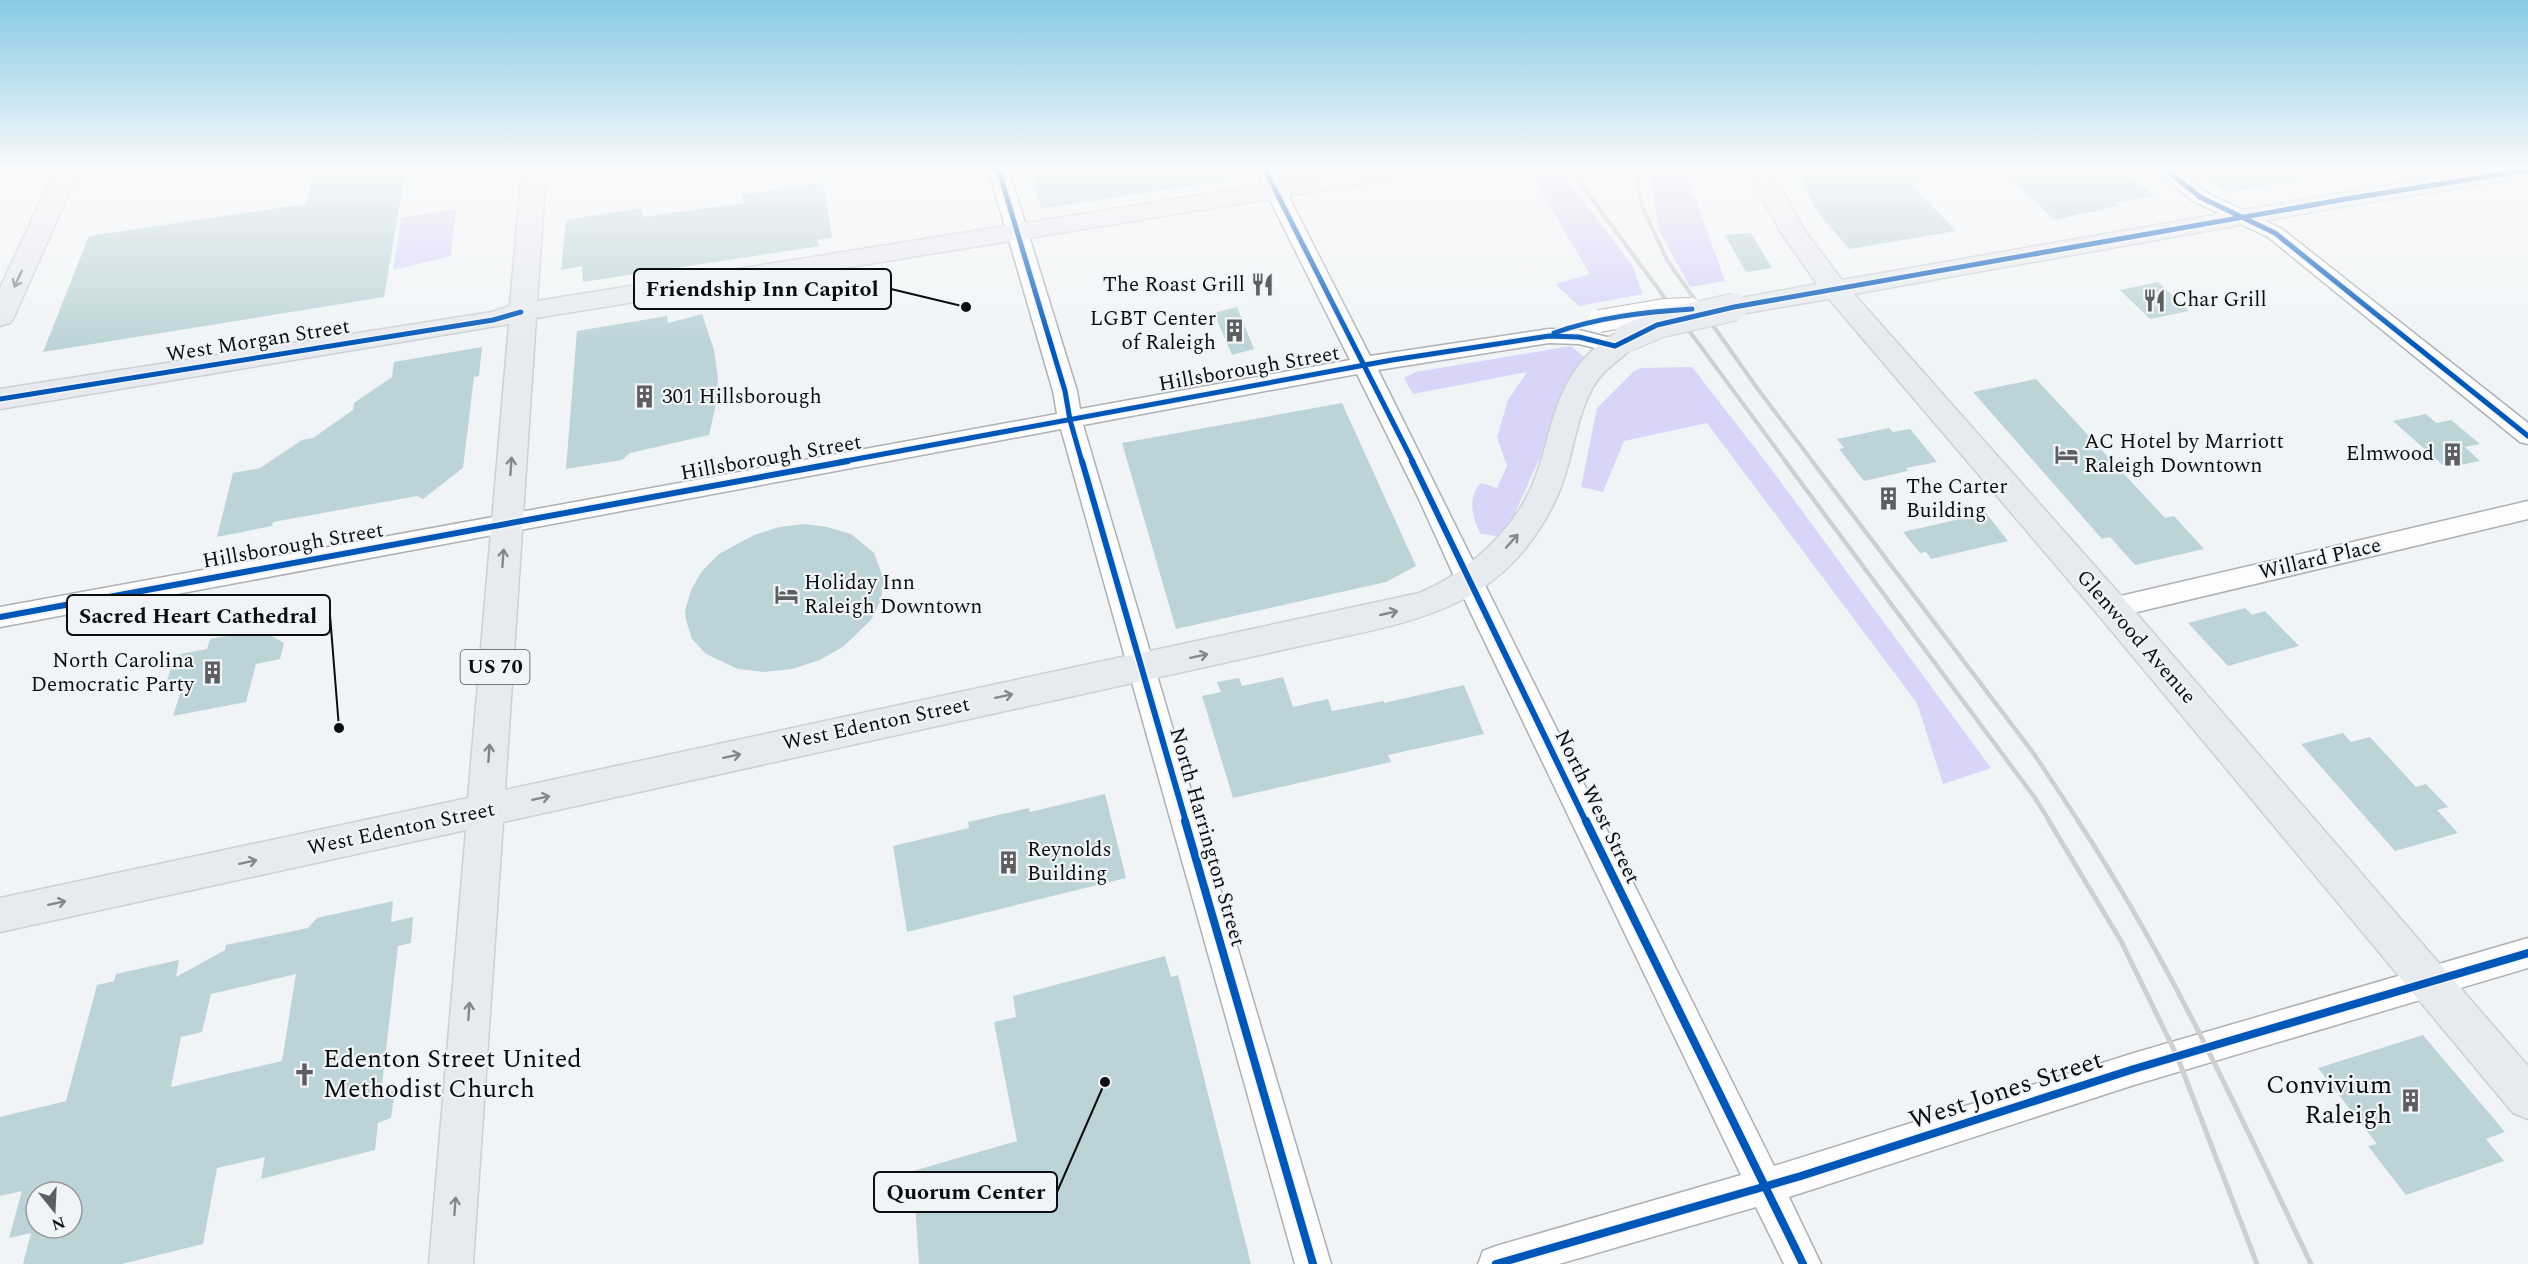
<svg xmlns="http://www.w3.org/2000/svg" width="2528" height="1264" font-family="Spectral,serif">
<rect width="100%" height="100%" fill="#f1f4f6"/>
<g fill="#d8d5f9">
<path d="M1545,168h13l74,97 11,29 -64,12 -24,-22 35,-10 -61,-103z"/>
<path d="M1651,168h34l40,113 -35,6 -32,-58z"/>
<path d="M456,209l-5,47 -58,14 8,-52z"/>
<path d="M1571,346l14,12 -81,179 -23,-3c-9,-16 -14,-37 0,-51l16,5 10,-22 -10,-29 11,-37 19,-28 -114,22 -9,-16 12,-6z"/>
<path d="M1692,367l77,99 222,302 -48,16 -26,-81 -210,-280 -83,18 -21,51 -22,-5 16,-79 37,-37 8,-3z"/>
</g>
<g fill="#bcd4d8" fill-rule="evenodd">
<path d="M314,168h92l-22,129 -341,55 46,-116 217,-32z"/>
<path d="M1096,168h125l1,13 -177,27 -4,-1 -7,-22 4,-1 -2,-7z"/>
<path d="M1796,168h146l-30,17 44,46 -107,18 -34,-40z"/>
<path d="M2000,168h122l32,28 -38,7 3,3 -65,14z"/>
<path d="M2197,168h99l1,11 -69,14z"/>
<path d="M823,182l9,56 -15,2 3,6 -237,36 -1,-16 -21,4 5,-50 75,-12 2,9 101,-14 -2,-8z"/>
<path d="M1751,233l21,35 -26,4 -21,-37z"/>
<path d="M2158,282l31,29 -39,8 -30,-29z"/>
<path d="M1237,307l17,42 -22,6 -18,-42z"/>
<path d="M702,314l12,36 4,28 -2,26 -7,31 -79,18 -8,7 -56,9 11,-138 90,-15 1,7z"/>
<path d="M482,347l-3,29 -5,1 -11,91 -40,31 -6,-3 -144,26 -1,4 -55,11 16,-64 27,-5 42,-28 11,-2 40,-28 1,-7 38,-26 2,-15z"/>
<path d="M2036,379l129,139 9,-2 30,33 -69,16 -25,-28 -8,2 -129,-147z"/>
<path d="M1342,403l74,163 -30,16 -210,47 -54,-186z"/>
<path d="M2426,414l10,9 15,-3 29,24 -15,3 15,14 -34,7 -53,-47z"/>
<path d="M1889,428l4,4 17,-3 27,33 -31,6 2,3 -44,10 -25,-32 5,-1 -7,-9z"/>
<path d="M1986,513l22,28 -77,18 -5,-7 -6,1 -17,-21z"/>
<path d="M805,524l22,3 24,7 23,19 10,27 -3,20 -10,20 -27,26 -24,14 -28,9 -28,3 -26,-3 -32,-15 -14,-15 -6,-19 -1,-9 6,-21 11,-19 17,-17 35,-19 25,-8z"/>
<path d="M2245,608l7,7 13,-4 34,35 -71,20 -40,-43z"/>
<path d="M261,630l23,13 -4,16 -24,5 -10,38 -73,14 11,-35 -18,3 9,-29 32,-6 3,-10z"/>
<path d="M1283,677l10,30 35,-8 4,12 52,-10v2l80,-18 20,49 -96,21 3,7 -158,36 -31,-102 19,-4 -4,-10 22,-4 3,8z"/>
<path d="M2343,733l8,9 19,-5 46,50 10,-3 22,23 -11,3 21,23 -63,18 -94,-107z"/>
<path d="M1105,794l21,84 -219,54 -14,-86 76,-18 -1,-6 61,-14 1,4z"/>
<path d="M393,901l-2,21 22,-5 -2,26 -13,3 -17,148 14,-4 -4,28 -13,5 -3,27 -114,29 4,-22 -48,11 -14,76 -81,20h-99l8,-31 -22,5 13,-47 -22,5v-79l66,-16 31,-116 17,-4 2,-7 63,-14 -3,17 49,-27 1,-5 82,-17 9,-10zM296,974l-14,87 -111,26 10,-50 21,-5 9,-38zM36,1192h36v36h-36z"/>
<path d="M1165,956l6,21 7,-2 73,289h-332l-6,-93 104,-30 -23,-119 22,-5 -3,-21z"/>
<path d="M2423,1035l82,97 -19,7 18,22 -98,34 -38,-49 9,-2 -59,-76z"/>
</g>
<g fill="none" stroke-linecap="round" stroke-linejoin="round">
<defs>
<g id="minor">
<path d="M988,168h20l69,223 3,18 270,-49 -96,-192h20l96,188 179,-27 30,1 44,11 3,5 -3,5 -8,2 -36,-9 -30,-1 -171,27 396,796 360,-113 394,-115v30l-394,117 -345,112 32,67h-37l-28,-57 -197,57h-81l5,-13 13,-5 245,-71 -272,-566 -51,-112 -61,-123 -274,51 248,839h-36l-234,-835 -1061,198v-20l1057,-193 -4,-23z"/>
<path d="M2154,168h22l31,25 75,36 246,194v21l-8,-2 -252,-205 -75,-36z"/>
<path d="M2528,501v18l-416,99 -9,-3 -4,-7 4,-7 9,-3z"/>
</g>
<g id="major">
<path d="M56,168h24l-66,149 -4,6 -10,3v-38z"/>
<path d="M522,168h24l-9,133 832,-133h59l-3,5 -9,2 -880,143 -31,472 914,-197c41,-17 76,-47 100,-83 37,-55 23,-124 85,-169 11,-8 18,-13 33,-9l4,6c-12,18 -35,26 -48,49 -19,34 -20,76 -37,112 -54,114 -147,123 -256,147l-797,176 -30,442h-44l37,-434 -466,102v-34l468,-100 41,-474 -509,85v-20l492,-77 18,-6z"/>
<path d="M1746,168h24l35,63 37,49 504,-88 148,-24h34v9l-182,29 -492,88 270,305 404,467v53l-15,-6 -413,-496 -271,-318 -95,16 -9,-2 -4,-6 4,-6 92,-17 -37,-53z"/>
</g>
</defs>
<use href="#minor" stroke="#aeb0b2" stroke-width="3"/>
<use href="#major" stroke="#cecfd0" stroke-width="3"/>
<use href="#minor" fill="#fdfdfe" fill-rule="evenodd"/>
<use href="#major" fill="#e7eaef" fill-rule="evenodd"/>
<g stroke="#cecfd0" stroke-width="4">
<path d="M1569,168l217,294"/>
<path d="M1635,168l7,38 25,54 90,128 56,74"/>
</g>
<g stroke="#cecfd0" stroke-width="4.5">
<path d="M1785,461l250,337 15,24"/>
<path d="M1812,461l222,293 45,68"/>
</g>
<g stroke="#cecfd0" stroke-width="5">
<path d="M2049,821l72,120 56,115 80,208"/>
<path d="M2078,821c92,140 161,292 233,443"/>
</g>
<defs>
<path id="minor-bridge" d="M1599,321l65,-11 27,-1"/>
<path id="major-bridge" d="M1627,338l33,-14 74,-17"/>
</defs>
<use href="#minor-bridge" stroke="#aeb0b2" stroke-width="24" stroke-linecap="butt"/>
<use href="#major-bridge" stroke="#cecfd0" stroke-width="29" stroke-linecap="butt"/>
<use href="#minor-bridge" stroke="#fdfdfe" stroke-width="22"/>
<use href="#major-bridge" stroke="#e7eaef" stroke-width="27"/>
<defs>
<g id="cycleway-far2">
<path d="M998,168l67,223 5,29 12,42"/>
<path d="M1264,168l149,294"/>
<path d="M2164,168l36,29 75,36 253,203"/>
<path d="M1554,333c45,-16 91,-21 138,-24"/>
<path d="M0,399l493,-79 28,-8"/>
<path d="M840,462l552,-102 157,-24 30,1 36,9 42,-21 77,-18 612,-108 182,-29"/>
</g>
<g id="cycleway-far1">
<path d="M1082,461l104,361"/>
<path d="M1412,461l174,361"/>
<path d="M0,617l848,-156"/>
</g>
<g id="cycleway">
<path d="M1185,821l128,443"/>
<path d="M1586,821l217,443"/>
<path d="M1496,1264l305,-88 333,-107 394,-116"/>
</g>
</defs>
<use href="#cycleway-far2" stroke="#f0f4f7" stroke-width="8"/>
<use href="#cycleway-far1" stroke="#f0f4f7" stroke-width="10"/>
<use href="#cycleway" stroke="#f0f4f7" stroke-width="11"/>
<use href="#cycleway-far2" stroke="#0057b8" stroke-width="5"/>
<use href="#cycleway-far1" stroke="#0057b8" stroke-width="6"/>
<use href="#cycleway" stroke="#0057b8" stroke-width="8"/>
</g>
<defs><path id="oneway-shaft" d="M-6 0H5M1.5-3L5.5 0L1.5 3" fill="none" stroke-width="1.6" stroke-linecap="round" stroke-linejoin="round" transform="scale(1.5)"/></defs>
<g stroke="#84878a">
<use href="#oneway-shaft" transform="translate(18 279) rotate(115)"/>
<use href="#oneway-shaft" transform="translate(511 466) rotate(-86)"/>
<use href="#oneway-shaft" transform="translate(1512 541) rotate(-48)"/>
<use href="#oneway-shaft" transform="translate(503 558) rotate(-86)"/>
<use href="#oneway-shaft" transform="translate(1389 613) rotate(-13)"/>
<use href="#oneway-shaft" transform="translate(1199 656) rotate(-12)"/>
<use href="#oneway-shaft" transform="translate(1004 696) rotate(-12)"/>
<use href="#oneway-shaft" transform="translate(489 753) rotate(-86)"/>
<use href="#oneway-shaft" transform="translate(732 756) rotate(-12)"/>
<use href="#oneway-shaft" transform="translate(541 798) rotate(-12)"/>
<use href="#oneway-shaft" transform="translate(248 862) rotate(-12)"/>
<use href="#oneway-shaft" transform="translate(57 903) rotate(-12)"/>
<use href="#oneway-shaft" transform="translate(469 1011) rotate(-86)"/>
<use href="#oneway-shaft" transform="translate(455 1206) rotate(-86)"/>
</g>
<linearGradient id="sky" x2="0" y2="1"><stop stop-color="#89cbe6"/><stop offset="0.49" stop-color="#f9fafb"/><stop offset="1" stop-color="#f9fafb" stop-opacity="0"/></linearGradient>
<rect width="2528" height="345" fill="url(#sky)"/>
<defs>
<symbol id="restaurant-bare" viewBox="-9 -9 18 18"><path d="M-5-6h1v4h1v-4h1v4h1v-4h1v5L-1.5 .5V6h-2V.5L-5-1ZM5-6V6H3V1.5H1.5Q1.5-4 5-6Z" fill="#5c5e5f" stroke="#f0f4f7" stroke-width="2.5" paint-order="stroke"/></symbol>
<symbol id="building-bare" viewBox="-9 -9 18 18"><path d="M-4-6H4V6H1V3H-1V6H-4ZM-2.5-4.3h1.7v1.8h-1.7ZM.8-4.3h1.7v1.8H.8ZM-2.5-1h1.7V.8h-1.7ZM.8-1h1.7V.8H.8Z" fill="#5c5e5f" stroke="#f0f4f7" stroke-width="2.5" paint-order="stroke"/></symbol>
<symbol id="hotel-bare" viewBox="-9 -9 18 18"><path d="M-6-4.5h1.5V1H6V5H4.5V3h-9V5H-6ZM-4 0a1.8 1.8 0 1 1 3.6 0ZM.5 0V-2.5h3Q6-2.5 6 0Z" fill="#5c5e5f" stroke="#f0f4f7" stroke-width="2.5" paint-order="stroke"/></symbol>
<symbol id="church-bare" viewBox="-9 -9 18 18"><path d="M-1.2-6h2.4v3.5h3.3v2.4h-3.3V6h-2.4V-.1h-3.3v-2.4h3.3Z" fill="#5c5e5f" stroke="#f0f4f7" stroke-width="2.5" paint-order="stroke"/></symbol>
</defs>
<g fill-rule="evenodd">
<use href="#restaurant-bare" x="1246" y="268" width="33" height="33"/>
<use href="#restaurant-bare" x="2138" y="284" width="33" height="33"/>
<use href="#building-bare" x="1218" y="314" width="33" height="33"/>
<use href="#building-bare" x="628" y="380" width="33" height="33"/>
<use href="#hotel-bare" x="2050" y="438" width="33" height="33"/>
<use href="#building-bare" x="2436" y="438" width="33" height="33"/>
<use href="#building-bare" x="1872" y="482" width="33" height="33"/>
<use href="#hotel-bare" x="770" y="578" width="33" height="33"/>
<use href="#building-bare" x="196" y="656" width="33" height="33"/>
<use href="#building-bare" x="992" y="846" width="33" height="33"/>
<use href="#church-bare" x="288" y="1058" width="33" height="33"/>
<use href="#building-bare" x="2394" y="1084" width="33" height="33"/>
</g>
<g text-anchor="middle" dominant-baseline="central" stroke-width="4.5" stroke-linejoin="round" paint-order="stroke">
<rect fill="#f0f4f7" stroke="#505254" stroke-width="1.5" x="460.5" y="650" width="69" height="34" rx="4.5"/>
<g font-size="20" font-weight="bold" fill="#0c0d0e">
<text x="495" y="667">US 70</text>
</g>
<g font-size="21" fill="#0c0d0e" stroke="#f0f4f7" text-anchor="start">
<text x="1245" y="285" text-anchor="end">The Roast Grill</text>
<text x="2172" y="300">Char Grill</text>
<text x="1216" y="319" text-anchor="end">LGBT Center<tspan x="1216" dy="24">of Raleigh</tspan></text>
<text x="662" y="397">301 Hillsborough</text>
<text x="2084" y="442">AC Hotel by Marriott<tspan x="2084" dy="24">Raleigh Downtown</tspan></text>
<text x="2434" y="454" text-anchor="end">Elmwood</text>
<text x="1906" y="487">The Carter<tspan x="1906" dy="24">Building</tspan></text>
<text x="804" y="583">Holiday Inn<tspan x="804" dy="24">Raleigh Downtown</tspan></text>
<text x="194" y="661" text-anchor="end">North Carolina<tspan x="194" dy="24">Democratic Party</tspan></text>
<text x="1027" y="850">Reynolds<tspan x="1027" dy="24">Building</tspan></text>
</g>
<g font-size="21" fill="#0c0d0e" stroke="#f0f4f7">
<text transform="translate(258 341) rotate(-9)">West Morgan Street</text>
<text transform="translate(1249 369) rotate(-10)">Hillsborough Street</text>
<text transform="translate(771 458) rotate(-10)">Hillsborough Street</text>
<text transform="translate(293 546) rotate(-10)">Hillsborough Street</text>
<text transform="translate(2320 559) rotate(-13)">Willard Place</text>
<text transform="translate(2136 637) rotate(49)">Glenwood Avenue</text>
<text transform="translate(876 724) rotate(-12)">West Edenton Street</text>
<text transform="translate(1597 807) rotate(64)">North West Street</text>
<text transform="translate(401 829) rotate(-12)">West Edenton Street</text>
<text transform="translate(1207 837) rotate(74)">North Harrington Street</text>
</g>
<g font-size="26" fill="#0c0d0e" stroke="#f0f4f7" text-anchor="start">
<text x="323" y="1059">Edenton Street United<tspan x="323" dy="30">Methodist Church</tspan></text>
<text x="2392" y="1085" text-anchor="end">Convivium<tspan x="2392" dy="30">Raleigh</tspan></text>
</g>
<g font-size="26" fill="#0c0d0e" stroke="#f0f4f7">
<text transform="translate(2006 1090) rotate(-18)">West Jones Street</text>
</g>
</g>
<path fill="none" stroke="#0c0d0e" stroke-width="2" d="M966 307L891 289M339 728L330 615M1105 1082L1057 1192"/>
<g fill="#0c0d0e" stroke="#f0f4f7" stroke-width="2">
<circle cx="966" cy="307" r="6"/>
<circle cx="339" cy="728" r="6"/>
<circle cx="1105" cy="1082" r="6"/>
</g>
<g fill="#f0f4f7" stroke="#0c0d0e" stroke-width="2">
<rect x="634" y="269" width="257" height="40" rx="6"/>
<rect x="67" y="595" width="263" height="40" rx="6"/>
<rect x="874" y="1172" width="183" height="40" rx="6"/>
</g>
<g font-size="22" text-anchor="middle" font-weight="bold" fill="#0c0d0e">
<text x="762" y="296">Friendship Inn Capitol</text>
<text x="198" y="623">Sacred Heart Cathedral</text>
<text x="966" y="1199">Quorum Center</text>
</g>
<g transform="translate(54 1210) rotate(162)"><circle r="28" fill="#f0f4f7" stroke="#95989a" stroke-width="1.5"/>
<path d="M0-4.5L10 22L0 15L-10 22Z" fill="#5c5e5f"/>
<text y="-9" font-size="16" font-weight="bold" text-anchor="middle" fill="#0c0d0e">N</text>
</g>
</svg>
